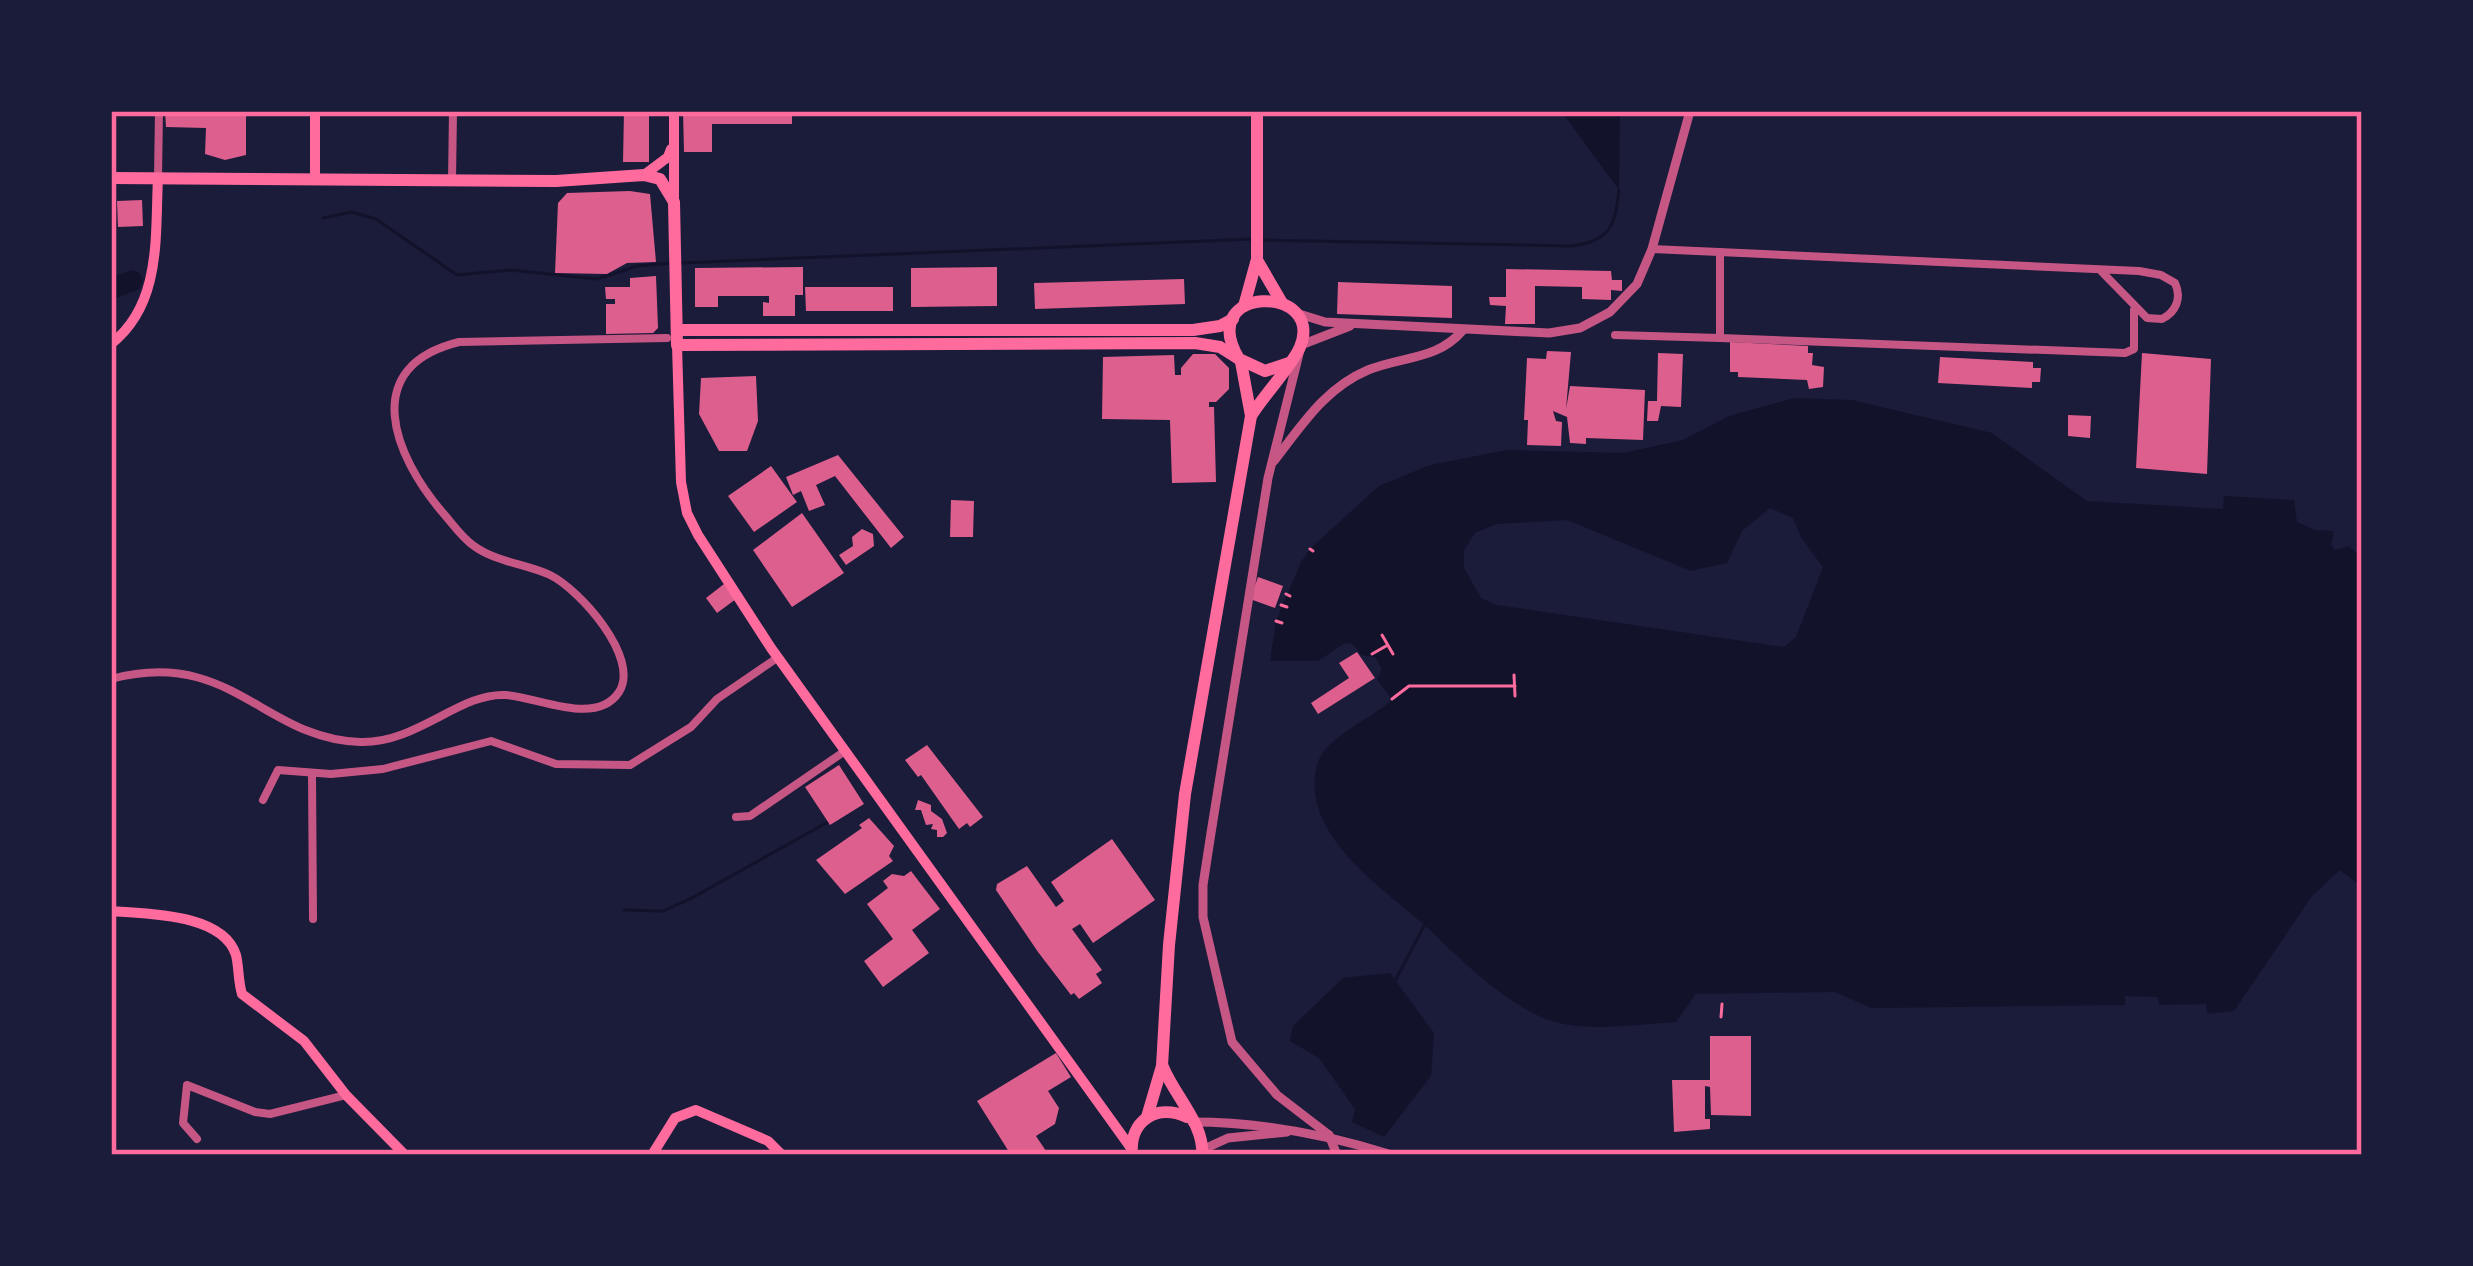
<svg xmlns="http://www.w3.org/2000/svg" width="2473" height="1266" font-family="Jost,sans-serif">
<rect width="100%" height="100%" fill="#1b1b3a"/>
<g fill="#12122b" fill-rule="evenodd">
<path d="M1561,111h59l-1,79z"/>
<path d="M1794,398l58,2 140,33 95,68 136,8 1,-13 70,4 3,22 18,8 19,1 -3,14 4,5 14,-4 7,7 6,-2v336l-22,-17 -28,26 -78,115 -27,3 -1,-10 -47,1 -1,-8 -33,-1v9l-254,3 -36,-16 -139,2 -20,28c-43,2 -97,13 -137,-6 -40,-19 -76,-54 -108,-85 -42,-39 -133,-95 -114,-166 8,-28 54,-46 75,-65l-15,-21 5,-10 -7,-12 -14,-2 -8,-11 -8,-1 -27,18h-48l6,-40 25,-59 11,-15 67,-61 51,-21 77,-15 117,3 59,-13 46,-24zM1770,508l23,10 9,21 21,28 -27,70 -12,10 -287,-42 -16,-7 -17,-30v-18l11,-17 22,-9 70,-4 124,51 36,-8 15,-32z"/>
<path d="M1390,973l44,60 -3,43 -47,61 -32,-15 3,-13 -36,-51 -29,-17 3,-15 50,-48z"/>
</g>
<g fill="none" stroke-linecap="round" stroke-linejoin="round">
<g stroke="#12122b" stroke-width="3">
<path d="M323,218l29,-6 24,7 81,56 53,-5 87,9 40,-13 34,-3"/>
<path d="M1263,240l309,6c38,-5 43,-20 47,-56"/>
<path d="M681,263l572,-24"/>
<path d="M624,910l39,1 27,-12 138,-77"/>
<path d="M1395,981l29,-55"/>
</g>
<path stroke="#12122b" stroke-width="21" d="M111,289l21,-8"/>
</g>
<g fill="#dd5f8e">
<path d="M165,111h81v44l-21,5 -20,-6 1,-26 -40,-1z"/>
<path d="M624,111h25v51h-26z"/>
<path d="M683,111h109v13h-80v28h-28z"/>
<path d="M630,191l20,3 6,68 -29,1 -20,11 -52,-1 3,-70 9,-10z"/>
<path d="M142,200l1,26 -25,1 -1,-26z"/>
<path d="M803,267v28h-8v21h-32v-14l6,1v-7h-51v11h-23v-39z"/>
<path d="M997,267v39l-86,1v-39z"/>
<path d="M1506,269l105,2 1,9h10v11l-11,-1v10l-29,-1v-12l-47,-1v38h-30l1,-18 -16,-1 -1,-8h17z"/>
<path d="M656,276l2,52 -5,5 -47,1v-30h9v-5h-9l-1,-12h25v-9z"/>
<path d="M1184,279l1,25 -150,5 -1,-26z"/>
<path d="M1338,282l114,4v32l-115,-4z"/>
<path d="M805,287h88v24h-87z"/>
<path d="M1730,342l78,4v7h5l-1,12 12,2 -1,20 -14,2 -2,-9 -69,-3v-5h-8z"/>
<path d="M1547,351l24,1 -5,57 4,-23 75,4 -2,50 -57,-2v6l-16,-1 -3,-26 -14,-6 3,10 6,1 -1,24 -34,-1 1,-25h-4l3,-62 19,1z"/>
<path d="M1658,353l25,1 -2,53 -20,-1 -3,15h-11l1,-20h9z"/>
<path d="M2142,353l69,6 -4,115 -71,-6z"/>
<path d="M1193,354h22l14,14v21l-13,13h-7v5h5l2,75 -44,1 -2,-63 -68,-1 1,-62 71,-2 1,20h6v-7z"/>
<path d="M1940,357l93,5v6h8l-1,14h-8v6l-94,-5z"/>
<path d="M756,376l2,45 -11,30h-28l-20,-37 2,-36z"/>
<path d="M2068,415l23,1 -1,22 -22,-2z"/>
<path d="M838,455l66,82 -13,11 -56,-72 -19,9 9,20 -16,6 -8,-20 -8,4 -7,-18z"/>
<path d="M771,466l26,36 -43,30 -26,-36z"/>
<path d="M951,500l23,1 -1,36h-23z"/>
<path d="M802,513l42,60 -52,34 -39,-57z"/>
<path d="M862,529l11,5 1,12 -28,19 -7,-10 14,-9 -1,-9z"/>
<path d="M1258,577l25,9 -8,22 -25,-9z"/>
<path d="M724,584l12,15 -19,14 -11,-15z"/>
<path d="M1357,652l18,26 -57,36 -7,-11 38,-25 -10,-15z"/>
<path d="M927,745l56,72 -13,10 -3,-4 -8,6 -38,-54 -3,2 -13,-17z"/>
<path d="M839,765l25,39 -34,21 -25,-38z"/>
<path d="M918,800l13,5v6l11,8 5,14 -4,4h-6v-7l-6,-1 2,-5 -7,1 -5,-15h-6z"/>
<path d="M869,818l25,28 -5,10 4,5 -48,33 -29,-34 46,-32 -3,-3z"/>
<path d="M1112,839l43,61 -62,43 -13,-19 -8,5 30,41 -6,4 6,9 -23,16 -5,-6 -3,2 -33,-43 -42,-62 1,-6 30,-18 29,41 8,-6 -13,-19z"/>
<path d="M911,871l29,38 -28,21 17,23 -46,34 -19,-26 29,-22 -26,-35 21,-16 -5,-7 9,-7 12,2z"/>
<path d="M1710,1036h41v80l-40,-1 -1,-28 -5,-1v33h5v10l-36,3 -2,-52h38z"/>
<path d="M1056,1053l15,24 -23,14 11,17 -4,16 -19,12 10,15 -6,4h-29l-34,-54z"/>
</g>
<g fill="none" stroke-linecap="round" stroke-linejoin="round">
<g stroke="#ff6b9d" stroke-width="3">
<path d="M1310,549l3,2"/>
<path d="M1286,594l4,2"/>
<path d="M1281,605l6,2"/>
<path d="M1276,621l6,2"/>
<path d="M1382,635l11,19"/>
<path d="M1372,654l14,-8"/>
<path d="M1514,675l1,21"/>
<path d="M1392,699l17,-13h106"/>
<path d="M1721,1017l1,-13"/>
</g>
<g stroke="#c65784" stroke-width="8">
<path d="M158,178l1,-67"/>
<path d="M452,180l1,-69"/>
<path d="M1652,249l487,22 22,4 14,8c7,15 1,29 -13,36l-15,-1 -45,-46"/>
<path d="M1720,252v86l405,15 9,-4v-39"/>
<path d="M1615,335l105,3"/>
<path d="M111,679c120,-32 152,60 249,63 57,2 100,-50 146,-47 32,2 90,32 113,-3 22,-34 -40,-103 -69,-117 -24,-11 -54,-13 -76,-29 -12,-8 -22,-23 -31,-33 -49,-57 -85,-146 16,-171l208,-4"/>
<path d="M312,773l1,146"/>
<path d="M263,800l15,-30 53,4 52,-5 108,-28 65,23 74,1 61,-38 26,-28 60,-41"/>
<path d="M736,817l14,-1 95,-65"/>
<path d="M197,1139l-14,-16 4,-38 68,27 15,2 76,-19"/>
</g>
<g stroke="#c65784" stroke-width="9">
<path d="M1296,313l29,9 224,11 31,-5 30,-16 27,-28 15,-35 38,-138"/>
<path d="M1301,345l49,-19"/>
<path d="M1300,350l-32,128 -57,355 -8,52v32l29,125 45,53 52,40"/>
<path d="M1274,461c28,-36 51,-73 94,-91 34,-14 70,-10 95,-40"/>
<path d="M1192,1122c70,0 134,12 200,33"/>
<path d="M1329,1135l8,20"/>
<path d="M1204,1149l24,-11 59,-6"/>
</g>
<g stroke="#ff6b9d" stroke-width="10">
<path d="M674,111v91"/>
<path d="M644,175l24,-18 3,-8"/>
<path d="M315,179v-68"/>
<path d="M111,344c51,-40 44,-108 47,-166"/>
<path d="M677,345l4,137 6,31 11,22 73,113 360,500"/>
<path d="M111,911c35,3 112,2 125,44 3,12 2,26 6,39l62,47 42,54 59,60"/>
<path d="M652,1155l23,-37 21,-8 72,31 14,14"/>
</g>
<g stroke="#ff6b9d" stroke-width="12">
<path d="M111,178l445,3 88,-6 16,4 14,23 3,143 518,-2 25,4 19,12"/>
<path d="M1257,260l25,43"/>
<path d="M1244,306l13,-47v-148"/>
<path d="M677,330h516l27,-4 13,-7"/>
<path d="M1251,416c12,-20 41,-50 49,-69 26,-63 -106,-63 -61,12l26,12 24,-8"/>
<path d="M1163,1067c11,28 42,58 39,88"/>
<path d="M1147,1117l15,-51 7,-121 16,-151 66,-378 -10,-54"/>
<path d="M1132,1155c-3,-34 24,-52 55,-38"/>
</g>
</g>
<rect width="2473" height="1266" fill="none" stroke="#1b1b3a" stroke-width="228"/>
<rect x="114" y="114" width="2245" height="1038" fill="none" stroke="#ff6b9d" stroke-width="4.5"/>
</svg>
